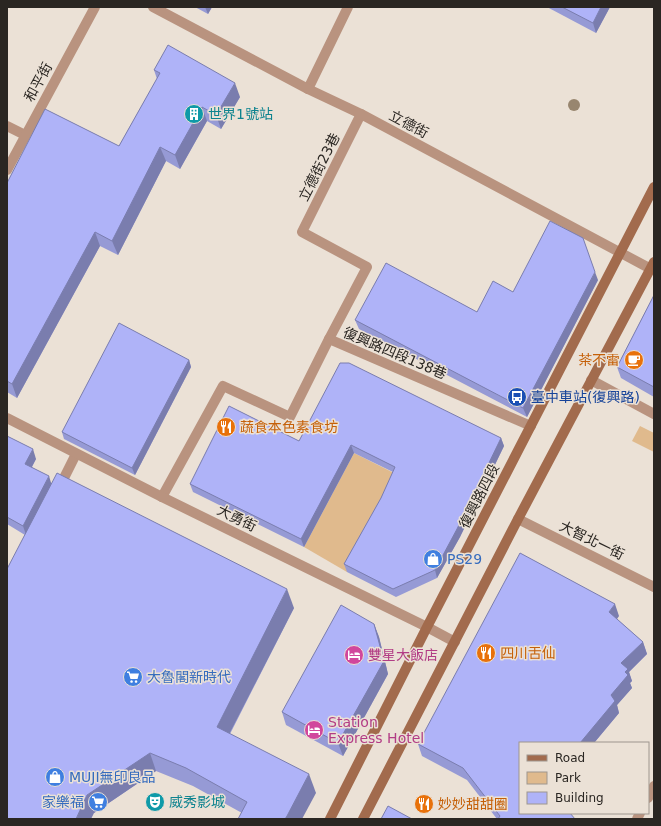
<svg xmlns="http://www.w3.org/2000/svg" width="661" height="826" font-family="'DejaVu Sans','Noto Sans TC',sans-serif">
<rect width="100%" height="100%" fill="#ebe1d6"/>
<g fill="#e0ba8d">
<path d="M640,426l14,7v19l-22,-11z"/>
<path d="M354,453l44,22 -51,97 -43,-25z"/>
</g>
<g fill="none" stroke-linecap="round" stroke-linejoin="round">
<g stroke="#b9937f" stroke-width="10">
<path d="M308,89l40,-82"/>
<path d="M7,126l18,9"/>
<path d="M329,339l38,-72 -65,-35 59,-118"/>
<path d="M591,380l63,34"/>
<path d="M59,488l17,-34"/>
<path d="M162,497l61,-111 67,31 39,-78 202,87"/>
<path d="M518,519l136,68"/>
<path d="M648,798l6,-12"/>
<path d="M637,819l3,-6"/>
</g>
<g stroke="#b9937f" stroke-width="10">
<path d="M153,7l155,82 53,25 290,155"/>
<path d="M7,170l88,-163"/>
<path d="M7,418l155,79 265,130 28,15"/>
</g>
<g stroke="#a26b4d" stroke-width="10">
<path d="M330,819l97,-192 227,-440"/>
<path d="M363,819l155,-300 136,-257"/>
</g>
</g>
<circle fill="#98866f" cx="574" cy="105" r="6"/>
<g fill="#969ad5">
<path d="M195,7h17l-4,7z"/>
<path d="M547,7h63l-14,26z"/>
<path d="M154,70l86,27 -19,32 -14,-8 -27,48 -14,-8 -48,94 -18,-9 -83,152 -10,-6v-209l112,-37 38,-67z"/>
<path d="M598,280l-71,137 -168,-88 -4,-9 122,-8 36,-20z"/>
<path d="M654,295v102l-33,-19 -4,-11z"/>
<path d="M189,360l2,7 -56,108 -71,-36 -2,-7z"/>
<path d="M7,436l29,23 -4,8 19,17 243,124 -64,126 86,59 -74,20 -49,-27 -37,-15 -62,42 -69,-278 -18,-11z"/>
<path d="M501,438l3,8 -44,91 -23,41 -41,19 -49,-25 -3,-8 37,-66 12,-26 -39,-19 -50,94 -111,-55 -3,-8 109,-43z"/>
<path d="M619,616l-2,3 26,23 4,12 -18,18 3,9 -2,2 2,5 -15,17 2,8 -25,30h-74v70l55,6h-78l-30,-39 -45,-24 -4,-12z"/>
<path d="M374,624l5,13 9,37 -45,82 -57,-31 -4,-13z"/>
</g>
<g fill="#7a7dae">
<path d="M205,7h7l-4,7z"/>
<path d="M601,7h9l-14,26 -3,-10z"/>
<path d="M235,83l5,14 -19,32 -5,-14z"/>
<path d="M202,107l5,14 -27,48 -5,-14z"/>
<path d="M160,147l6,14 -48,94 -6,-14z"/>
<path d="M95,232l5,14 -83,152 -5,-14z"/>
<path d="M595,272l3,8 -71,137 -4,-9z"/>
<path d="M189,360l2,7 -56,108 -3,-7z"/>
<path d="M501,438l3,8 -44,91 -23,41 -2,-8z"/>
<path d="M351,445l3,8 -50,94 -3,-8z"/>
<path d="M33,449l3,10 -8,15 -3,-10z"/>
<path d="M49,476l3,10 -26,49 -3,-9z"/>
<path d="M287,589l7,19 -71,138 -6,-19z"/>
<path d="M615,604l4,12 -6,8 -4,-12z"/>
<path d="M374,624l5,13 9,37 -45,82 -5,-13z"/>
<path d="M643,642l4,12 -18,18 3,9 -2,2 2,5 -15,17 2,8 -25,30h-14l31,-48 10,-32z"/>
<path d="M150,753l6,18 -62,42 -3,6h-15l11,-24z"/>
<path d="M309,774l7,19 -14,26h-17z"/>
</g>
<g fill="#afb3f8" stroke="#7a7dae">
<path d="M562,7h39l-8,16z"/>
<path d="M168,45l67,38 -19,32 -14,-8 -27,48 -15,-8 -48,94 -17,-9 -83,152 -5,-3v-198l38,-74 74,37 41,-73 -6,-3z"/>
<path d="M550,221l33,17 12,34 -72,136 -168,-88 31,-57 91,49 16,-31 20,11z"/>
<path d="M654,295v92l-37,-20z"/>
<path d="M119,323l70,37 -57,108 -70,-36z"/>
<path d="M340,363h9l152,75 -44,91 -22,41 -42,19 -49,-25 37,-66 14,-31 -44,-22 -50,94 -111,-55 39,-78 70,35z"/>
<path d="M7,436l26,13 -8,15 24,12 -26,50 -16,-9z"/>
<path d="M57,473l230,116 -70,138 92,47 -22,42 -2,3h-47l9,-17 -61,-34 -36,-15 -63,42 -11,24h-69v-250z"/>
<path d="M520,553l95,51 -6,8 34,30 -22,21 7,6 -3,3 3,3 -17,20 4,6 -35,42h-60v70h50l5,6h-77l2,-3 -37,-48 -45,-24z"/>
<path d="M341,605l33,19 10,37 -46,82 -56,-31z"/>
<path d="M388,806l24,13h-31z"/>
</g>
<defs>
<symbol id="building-disc" viewBox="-11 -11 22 22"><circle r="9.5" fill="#0f9aa8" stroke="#ebe1d6"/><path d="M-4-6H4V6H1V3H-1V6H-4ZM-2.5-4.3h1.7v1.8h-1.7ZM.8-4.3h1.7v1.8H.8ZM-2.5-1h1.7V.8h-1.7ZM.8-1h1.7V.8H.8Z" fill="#fff"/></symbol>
<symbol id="cafe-disc" viewBox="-11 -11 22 22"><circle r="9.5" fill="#e8710a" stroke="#ebe1d6"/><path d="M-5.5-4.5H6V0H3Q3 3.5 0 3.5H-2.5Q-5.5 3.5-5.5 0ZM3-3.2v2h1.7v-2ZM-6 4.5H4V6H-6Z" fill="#fff"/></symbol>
<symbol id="bus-disc" viewBox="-11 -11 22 22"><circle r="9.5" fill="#1a4fb4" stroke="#ebe1d6"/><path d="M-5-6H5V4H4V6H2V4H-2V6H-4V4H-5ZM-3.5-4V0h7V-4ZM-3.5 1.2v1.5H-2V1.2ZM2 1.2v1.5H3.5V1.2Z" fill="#fff"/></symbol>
<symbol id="restaurant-disc" viewBox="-11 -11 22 22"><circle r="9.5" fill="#e8710a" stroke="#ebe1d6"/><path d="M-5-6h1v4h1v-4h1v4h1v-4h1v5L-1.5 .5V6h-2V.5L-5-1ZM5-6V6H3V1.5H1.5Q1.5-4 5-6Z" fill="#fff"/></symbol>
<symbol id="shop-disc" viewBox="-11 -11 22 22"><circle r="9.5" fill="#3f7fe0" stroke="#ebe1d6"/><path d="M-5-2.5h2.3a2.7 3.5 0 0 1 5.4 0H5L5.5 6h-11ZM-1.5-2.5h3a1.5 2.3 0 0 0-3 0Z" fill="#fff"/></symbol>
<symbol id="hotel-disc" viewBox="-11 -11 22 22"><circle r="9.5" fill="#d1479c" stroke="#ebe1d6"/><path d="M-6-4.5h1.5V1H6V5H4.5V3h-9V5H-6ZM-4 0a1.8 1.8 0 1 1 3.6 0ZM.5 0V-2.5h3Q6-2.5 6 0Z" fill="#fff"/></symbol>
<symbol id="supermarket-disc" viewBox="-11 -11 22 22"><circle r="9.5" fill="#3f7fe0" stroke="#ebe1d6"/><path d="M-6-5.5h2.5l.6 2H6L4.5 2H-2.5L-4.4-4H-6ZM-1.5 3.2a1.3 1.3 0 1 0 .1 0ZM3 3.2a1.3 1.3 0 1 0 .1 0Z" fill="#fff"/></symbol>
<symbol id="theatre-disc" viewBox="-11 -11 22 22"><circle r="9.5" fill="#0f9aa8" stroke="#ebe1d6"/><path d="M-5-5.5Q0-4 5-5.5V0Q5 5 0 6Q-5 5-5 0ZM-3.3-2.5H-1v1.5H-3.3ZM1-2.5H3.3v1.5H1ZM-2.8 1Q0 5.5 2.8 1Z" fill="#fff"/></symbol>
</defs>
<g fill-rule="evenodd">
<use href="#building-disc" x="183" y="103" width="22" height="22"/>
<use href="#cafe-disc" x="623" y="349" width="22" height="22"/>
<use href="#bus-disc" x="506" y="386" width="22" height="22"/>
<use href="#restaurant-disc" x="215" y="416" width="22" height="22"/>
<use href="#shop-disc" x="422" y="548" width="22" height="22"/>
<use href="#restaurant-disc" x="475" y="642" width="22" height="22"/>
<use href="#hotel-disc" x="343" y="644" width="22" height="22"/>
<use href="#supermarket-disc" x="122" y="666" width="22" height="22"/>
<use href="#hotel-disc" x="303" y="719" width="22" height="22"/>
<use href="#shop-disc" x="44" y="766" width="22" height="22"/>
<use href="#supermarket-disc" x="87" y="791" width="22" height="22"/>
<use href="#theatre-disc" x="144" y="791" width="22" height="22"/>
<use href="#restaurant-disc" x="413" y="793" width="22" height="22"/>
</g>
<g text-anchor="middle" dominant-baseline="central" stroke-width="3" stroke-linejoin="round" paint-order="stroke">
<g font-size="14" fill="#2a2622" stroke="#ebe1d6">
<text transform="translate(38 82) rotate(-61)">和平街</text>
<text transform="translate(409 124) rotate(28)">立德街</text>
<text transform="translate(319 167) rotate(-63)">立德街23巷</text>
<text transform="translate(395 353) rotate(23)">復興路四段138巷</text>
<text transform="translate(479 496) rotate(-63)">復興路四段</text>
<text transform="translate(237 518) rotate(26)">大勇街</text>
<text transform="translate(592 540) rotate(26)">大智北一街</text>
</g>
<g font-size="14" fill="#0d838f" stroke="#ebe1d6" text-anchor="start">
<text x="208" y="114">世界1號站</text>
<text x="169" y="802">威秀影城</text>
</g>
<g font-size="14" fill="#c56008" stroke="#ebe1d6" text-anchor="start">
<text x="620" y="360" text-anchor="end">茶不雷</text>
<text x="240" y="427">蔬食本色素食坊</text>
<text x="500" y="653">四川舌仙</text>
<text x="438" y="804">妙妙甜甜圈</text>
</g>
<g font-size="14" fill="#164399" stroke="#ebe1d6" text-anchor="start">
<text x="531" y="397">臺中車站(復興路)</text>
</g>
<g font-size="14" fill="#366cbe" stroke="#ebe1d6" text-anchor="start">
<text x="447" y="559">PS29</text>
<text x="147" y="677">大魯閣新時代</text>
<text x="69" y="777">MUJI無印良品</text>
<text x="84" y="802" text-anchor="end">家樂福</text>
</g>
<g font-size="14" fill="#b23c85" stroke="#ebe1d6" text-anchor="start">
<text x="368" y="655">雙星大飯店</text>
<text x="328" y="722">Station<tspan x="328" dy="16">Express Hotel</tspan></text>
</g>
</g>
<rect width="661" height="826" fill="none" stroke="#2a2622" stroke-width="16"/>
<rect x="519" y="742" width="130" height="72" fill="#ebe1d6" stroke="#9e968e"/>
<rect x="527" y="755" width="20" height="6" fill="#a26b4d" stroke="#9e968e"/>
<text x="555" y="762" font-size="12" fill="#2a2622">Road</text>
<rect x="527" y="772" width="20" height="12" fill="#e0ba8d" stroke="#9e968e"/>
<text x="555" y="782" font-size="12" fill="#2a2622">Park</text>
<rect x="527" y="792" width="20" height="12" fill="#afb3f8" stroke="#9e968e"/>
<text x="555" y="802" font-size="12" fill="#2a2622">Building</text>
</svg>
